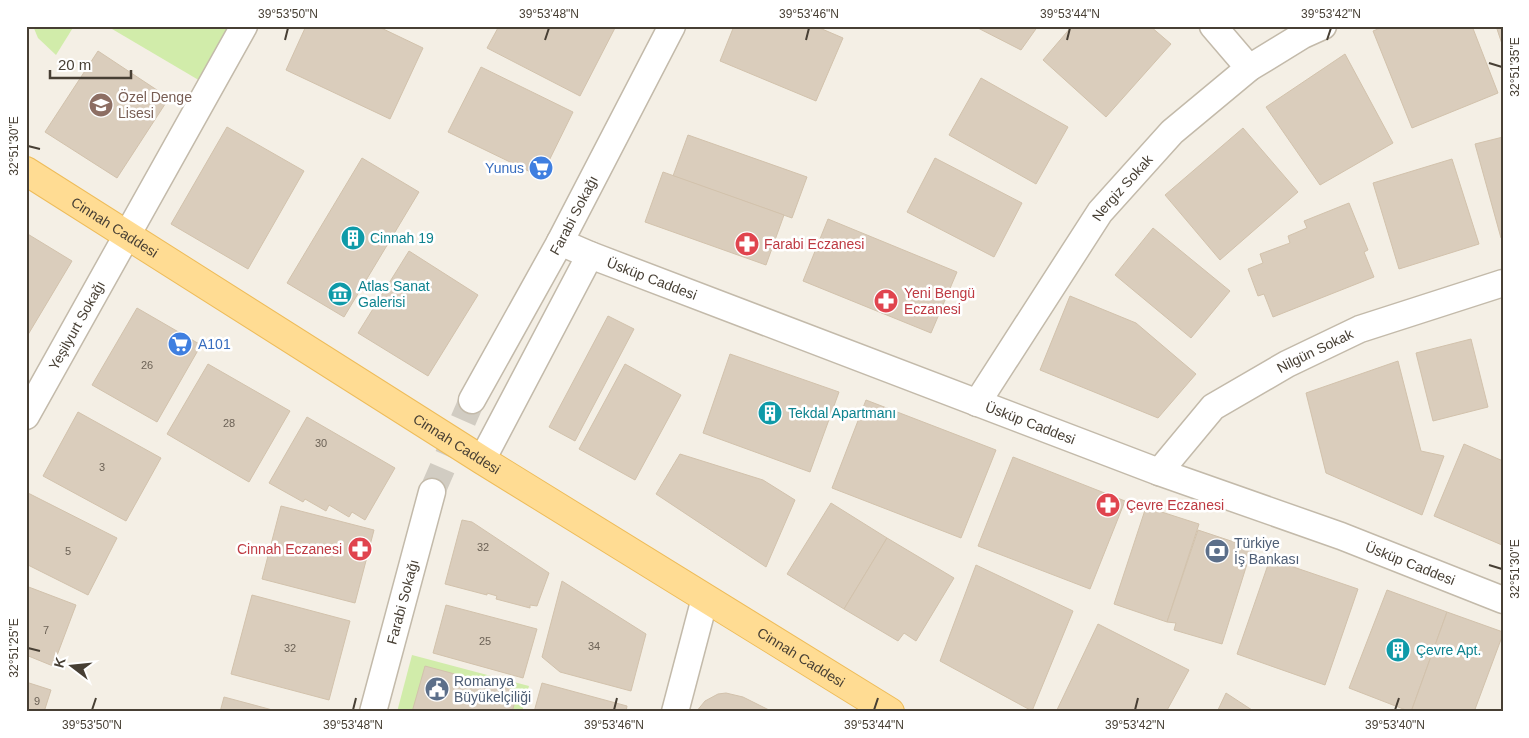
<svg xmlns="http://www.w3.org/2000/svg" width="1529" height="738" font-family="Helvetica,sans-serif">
<rect width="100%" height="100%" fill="#f4efe5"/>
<g fill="#d1ecaa">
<path d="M33,26h41l-18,29 -18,-17z"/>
<path d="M107,26h121l-26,56z"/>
<path d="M412,655l117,31 -7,26h-125z"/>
</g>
<g fill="#dacdbc" stroke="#d2c2ac">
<path d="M306,26h71l46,22 -33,71 -104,-49z"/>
<path d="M499,26h117l-36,70 -93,-48z"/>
<path d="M734,26h81l28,12 -27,63 -96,-40z"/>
<path d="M974,26h64l-17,24z"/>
<path d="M1072,26h78l21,18 -65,73 -63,-57z"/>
<path d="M1385,26h87l26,67 -86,35 -39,-97z"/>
<path d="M1496,26h7v21z"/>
<path d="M98,51l71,47 -52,80 -72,-46z"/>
<path d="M1345,54l48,89 -73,42 -54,-78z"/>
<path d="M481,67l92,45 -32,65 -93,-45z"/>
<path d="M981,78l87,49 -32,57 -87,-49z"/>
<path d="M227,127l77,44 -56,98 -77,-45z"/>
<path d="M1243,128l55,64 -78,68 -55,-65z"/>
<path d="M688,135l119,42 -15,41 -119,-42z"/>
<path d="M1503,137v101h-2l-26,-94z"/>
<path d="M362,158l57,34 -75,125 -57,-34z"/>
<path d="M935,158l87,45 -28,54 -87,-45z"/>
<path d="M1452,159l27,85 -80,25 -26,-86z"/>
<path d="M663,172l121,43 -18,50 -121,-43z"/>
<path d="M1349,203l19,47 -4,2 10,25 -101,40 -9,-23 -6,2 -10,-27 15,-6 -3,-9 30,-11 -2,-7 19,-8 -3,-7z"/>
<path d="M828,219l129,53 -26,61 -128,-52z"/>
<path d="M1153,228l77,63 -39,47 -76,-63z"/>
<path d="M26,233l46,28 -46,77z"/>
<path d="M409,251l69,44 -50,81 -70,-43z"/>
<path d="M1070,296l66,27 60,51 -38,44 -118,-48z"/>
<path d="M137,308l64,37 -44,77 -65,-37z"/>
<path d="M608,316l26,13 -59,112 -26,-14z"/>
<path d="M1471,339l17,68 -55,14 -17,-68z"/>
<path d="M730,354l109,38 -29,80 -107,-39z"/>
<path d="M1398,361l23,90 23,5 -22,59 -96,-42 -20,-80z"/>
<path d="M208,364l82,47 -41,71 -82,-48z"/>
<path d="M625,364l56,31 -46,85 -56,-31z"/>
<path d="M866,400l130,50 -35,88 -129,-50z"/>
<path d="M78,412l83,46 -35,63 -83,-45z"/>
<path d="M307,417l88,51 -30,52 -13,-8 -3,5 -20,-12 -3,6 -21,-12 -2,3 -34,-19z"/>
<path d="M1464,444l39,17 -1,84 -68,-29z"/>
<path d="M680,454l83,26 32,20 -29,67 -110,-73z"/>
<path d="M1013,457l112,44 -35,88 -112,-43z"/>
<path d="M26,492l91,46 -29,57 -62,-31z"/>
<path d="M831,503l56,35 -43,71 -57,-35z"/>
<path d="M281,506l93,24 -19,73 -93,-24z"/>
<path d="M1146,507l53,17 -32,98 -53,-18z"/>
<path d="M462,520l10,2 77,51 -12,33 -7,-1v3l-34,-9 1,-3 -10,-3v2l-42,-11z"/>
<path d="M1198,530l54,18 -30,96 -48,-14 2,-7 -9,-1z"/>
<path d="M887,538l67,40 -38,63 -12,-8 -6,8 -54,-32z"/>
<path d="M1270,559l88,30 -33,96 -88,-31z"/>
<path d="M976,565l97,46 -41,100 -92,-50z"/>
<path d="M562,581l84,53 -15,57 -71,-19 -18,-15z"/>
<path d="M26,586l50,19 -23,61 -27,-11z"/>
<path d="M1387,590l60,22 -36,100 -62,-24z"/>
<path d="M252,595l98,26 -21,79 -98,-26z"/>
<path d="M446,605l91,24 -14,49 -90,-25z"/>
<path d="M1447,612l56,20v2l-29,78h-63z"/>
<path d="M1098,624l91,46 -23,42h-110z"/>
<path d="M425,666l93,25 -6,21h-100z"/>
<path d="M26,682l25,8 -7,22h-18z"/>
<path d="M542,683l85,23 -1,6h-92z"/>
<path d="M726,693l17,4 30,15h-77l9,-11 13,-7z"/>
<path d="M1226,693l29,19h-38z"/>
<path d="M224,697l56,15h-60z"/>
</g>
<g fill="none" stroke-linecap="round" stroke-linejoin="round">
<path stroke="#d1ccc2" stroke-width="26" stroke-dasharray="26 13" stroke-linecap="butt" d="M432,492l40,-92"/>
<defs>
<g id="street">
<path d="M1213,26l36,42"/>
<path id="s1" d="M560,242l30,13 569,217 182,64 162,64"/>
<path id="s2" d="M472,400l88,-158 112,-216"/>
<path id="s3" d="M977,403l123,-191 72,-80 77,-64 54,-33 20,-9"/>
<path id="s4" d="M26,416l218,-390"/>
<path d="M482,460l108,-205"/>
<path id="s5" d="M1159,472l54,-65 74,-43 73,-35 143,-46"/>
<path id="s6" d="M373,712l59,-220"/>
<path d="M675,712l30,-114"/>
</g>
<g id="primary">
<path id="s7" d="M26,171l456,289 408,252"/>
</g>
</defs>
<use href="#street" stroke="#c3baaa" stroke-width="29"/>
<use href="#primary" stroke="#eebc59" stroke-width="30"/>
<use href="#street" stroke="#fff" stroke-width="26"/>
<use href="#primary" stroke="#ffdc93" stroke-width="28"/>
</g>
<path fill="none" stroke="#473f34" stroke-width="2" d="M285,40l3,-12M545,40l4,-12M806,40l3,-12M1067,40l3,-12M1327,40l4,-12M1489,63l13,4M28,146l12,3M1489,565l13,4M28,648l12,3M92,710l4,-12M353,710l3,-12M614,710l3,-12M874,710l4,-12M1135,710l3,-12M1395,710l4,-12"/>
<defs>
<symbol id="school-disc" viewBox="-11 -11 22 22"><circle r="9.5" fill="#8d6e63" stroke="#fff"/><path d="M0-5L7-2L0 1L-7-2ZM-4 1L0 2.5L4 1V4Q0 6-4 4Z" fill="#fff"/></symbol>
<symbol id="supermarket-disc" viewBox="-11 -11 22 22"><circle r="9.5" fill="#3f7fe0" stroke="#fff"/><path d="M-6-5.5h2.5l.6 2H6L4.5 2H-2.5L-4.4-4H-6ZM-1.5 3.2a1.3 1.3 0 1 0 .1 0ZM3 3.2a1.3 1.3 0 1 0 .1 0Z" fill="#fff"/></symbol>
<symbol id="building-disc" viewBox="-11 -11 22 22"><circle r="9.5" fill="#0f9aa8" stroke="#fff"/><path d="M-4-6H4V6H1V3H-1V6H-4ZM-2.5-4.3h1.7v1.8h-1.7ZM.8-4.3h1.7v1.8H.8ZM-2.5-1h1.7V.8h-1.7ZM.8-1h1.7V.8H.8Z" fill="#fff"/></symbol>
<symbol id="pharmacy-disc" viewBox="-11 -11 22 22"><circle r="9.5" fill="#e0444e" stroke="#fff"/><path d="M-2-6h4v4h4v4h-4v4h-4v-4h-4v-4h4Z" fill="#fff"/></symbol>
<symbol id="museum-disc" viewBox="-11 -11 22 22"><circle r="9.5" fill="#0f9aa8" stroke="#fff"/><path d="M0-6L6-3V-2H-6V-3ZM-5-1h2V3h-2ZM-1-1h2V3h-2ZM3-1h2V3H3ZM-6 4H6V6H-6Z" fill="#fff"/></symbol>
<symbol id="bank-disc" viewBox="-11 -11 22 22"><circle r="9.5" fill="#5c6f8a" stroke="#fff"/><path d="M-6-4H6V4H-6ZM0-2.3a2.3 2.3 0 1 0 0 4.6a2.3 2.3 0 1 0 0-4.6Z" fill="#fff"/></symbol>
<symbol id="civic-disc" viewBox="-11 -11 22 22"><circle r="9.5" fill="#5c6f8a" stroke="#fff"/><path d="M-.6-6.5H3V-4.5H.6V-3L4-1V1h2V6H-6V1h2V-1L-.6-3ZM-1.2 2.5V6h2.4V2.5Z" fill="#fff"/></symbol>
</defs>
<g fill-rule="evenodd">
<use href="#school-disc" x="87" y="91" width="28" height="28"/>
<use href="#supermarket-disc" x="527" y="154" width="28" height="28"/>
<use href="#building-disc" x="339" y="224" width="28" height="28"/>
<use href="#pharmacy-disc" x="733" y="230" width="28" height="28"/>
<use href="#museum-disc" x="326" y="280" width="28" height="28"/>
<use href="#pharmacy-disc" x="872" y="287" width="28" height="28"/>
<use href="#supermarket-disc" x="166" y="330" width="28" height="28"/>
<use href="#building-disc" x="756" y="399" width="28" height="28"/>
<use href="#pharmacy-disc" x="1094" y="491" width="28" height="28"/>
<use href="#pharmacy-disc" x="346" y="535" width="28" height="28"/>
<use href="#bank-disc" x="1203" y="537" width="28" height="28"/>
<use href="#building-disc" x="1384" y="636" width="28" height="28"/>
<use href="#civic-disc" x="423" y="675" width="28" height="28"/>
</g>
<g text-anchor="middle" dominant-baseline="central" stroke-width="5" stroke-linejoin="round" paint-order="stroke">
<g font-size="11" fill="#6c6256">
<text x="147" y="365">26</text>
<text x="229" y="423">28</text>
<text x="321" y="443">30</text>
<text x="102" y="467">3</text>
<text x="483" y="547">32</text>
<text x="68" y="551">5</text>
<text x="46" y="630">7</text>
<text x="485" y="641">25</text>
<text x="594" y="646">34</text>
<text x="290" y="648">32</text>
<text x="37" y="701">9</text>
</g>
<g font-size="14" fill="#785e54" stroke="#fff" text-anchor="start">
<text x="118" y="97">Özel Denge<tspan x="118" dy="16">Lisesi</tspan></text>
</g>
<g font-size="14" fill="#366cbe" stroke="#fff" text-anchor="end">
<text x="524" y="168">Yunus</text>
<text x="198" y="344" text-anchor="start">A101</text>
</g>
<g font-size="14" fill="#473f34" stroke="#fff">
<text stroke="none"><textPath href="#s3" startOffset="260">Nergiz Sokak</textPath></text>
<text stroke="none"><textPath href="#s2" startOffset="211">Farabi Sokağı</textPath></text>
<text stroke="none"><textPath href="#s7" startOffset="105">Cinnah Caddesi</textPath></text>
<text stroke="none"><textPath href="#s1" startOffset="99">Üsküp Caddesi</textPath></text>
<text stroke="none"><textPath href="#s4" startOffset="104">Yeşilyurt Sokağı</textPath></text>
<text stroke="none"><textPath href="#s5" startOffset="201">Nilgün Sokak</textPath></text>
<text stroke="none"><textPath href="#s1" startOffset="504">Üsküp Caddesi</textPath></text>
<text stroke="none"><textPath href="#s7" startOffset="510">Cinnah Caddesi</textPath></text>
<text stroke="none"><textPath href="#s1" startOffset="909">Üsküp Caddesi</textPath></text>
<text stroke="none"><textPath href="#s6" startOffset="114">Farabi Sokağı</textPath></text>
<text stroke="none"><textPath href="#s7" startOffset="915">Cinnah Caddesi</textPath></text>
</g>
<g font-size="14" fill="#0d838f" stroke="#fff" text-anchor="start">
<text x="370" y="238">Cinnah 19</text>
<text x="358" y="286">Atlas Sanat<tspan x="358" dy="16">Galerisi</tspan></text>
<text x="788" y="413">Tekdal Apartmanı</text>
<text x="1416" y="650">Çevre Apt.</text>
</g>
<g font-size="14" fill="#be3a42" stroke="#fff" text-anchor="start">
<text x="764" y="244">Farabi Eczanesi</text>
<text x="904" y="293">Yeni Bengü<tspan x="904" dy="16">Eczanesi</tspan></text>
<text x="1126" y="505">Çevre Eczanesi</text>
<text x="342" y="549" text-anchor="end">Cinnah Eczanesi</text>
</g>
<g font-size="14" fill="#4e5e75" stroke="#fff" text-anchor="start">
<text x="1234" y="543">Türkiye<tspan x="1234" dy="16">İş Bankası</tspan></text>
<text x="454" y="681">Romanya<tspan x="454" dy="16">Büyükelçiliği</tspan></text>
</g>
</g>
<rect width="1529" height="738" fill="none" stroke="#ffffff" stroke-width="55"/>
<g transform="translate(72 666) rotate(286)" stroke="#ffffff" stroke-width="4" paint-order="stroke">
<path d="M0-4L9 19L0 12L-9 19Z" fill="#473f34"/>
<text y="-8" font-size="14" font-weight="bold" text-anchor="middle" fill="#473f34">K</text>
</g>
<path d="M50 70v8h81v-8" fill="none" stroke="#473f34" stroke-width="2.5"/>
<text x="58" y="70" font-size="15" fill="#473f34" stroke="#ffffff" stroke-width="4" paint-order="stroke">20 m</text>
<rect x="28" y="28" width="1474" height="682" fill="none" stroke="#473f34" stroke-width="2"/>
<g font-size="12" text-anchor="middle" fill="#473f34">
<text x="288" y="18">39°53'50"N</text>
<text x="549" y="18">39°53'48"N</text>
<text x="809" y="18">39°53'46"N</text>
<text x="1070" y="18">39°53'44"N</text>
<text x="1331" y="18">39°53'42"N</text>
<text transform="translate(1515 67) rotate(-90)" y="4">32°51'35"E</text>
<text transform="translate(14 146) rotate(-90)" y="4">32°51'30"E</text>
<text transform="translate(1515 569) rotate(-90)" y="4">32°51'30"E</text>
<text transform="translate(14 648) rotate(-90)" y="4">32°51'25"E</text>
<text x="92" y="729">39°53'50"N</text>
<text x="353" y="729">39°53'48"N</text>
<text x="614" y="729">39°53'46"N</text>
<text x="874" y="729">39°53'44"N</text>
<text x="1135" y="729">39°53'42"N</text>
<text x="1395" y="729">39°53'40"N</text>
</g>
</svg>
